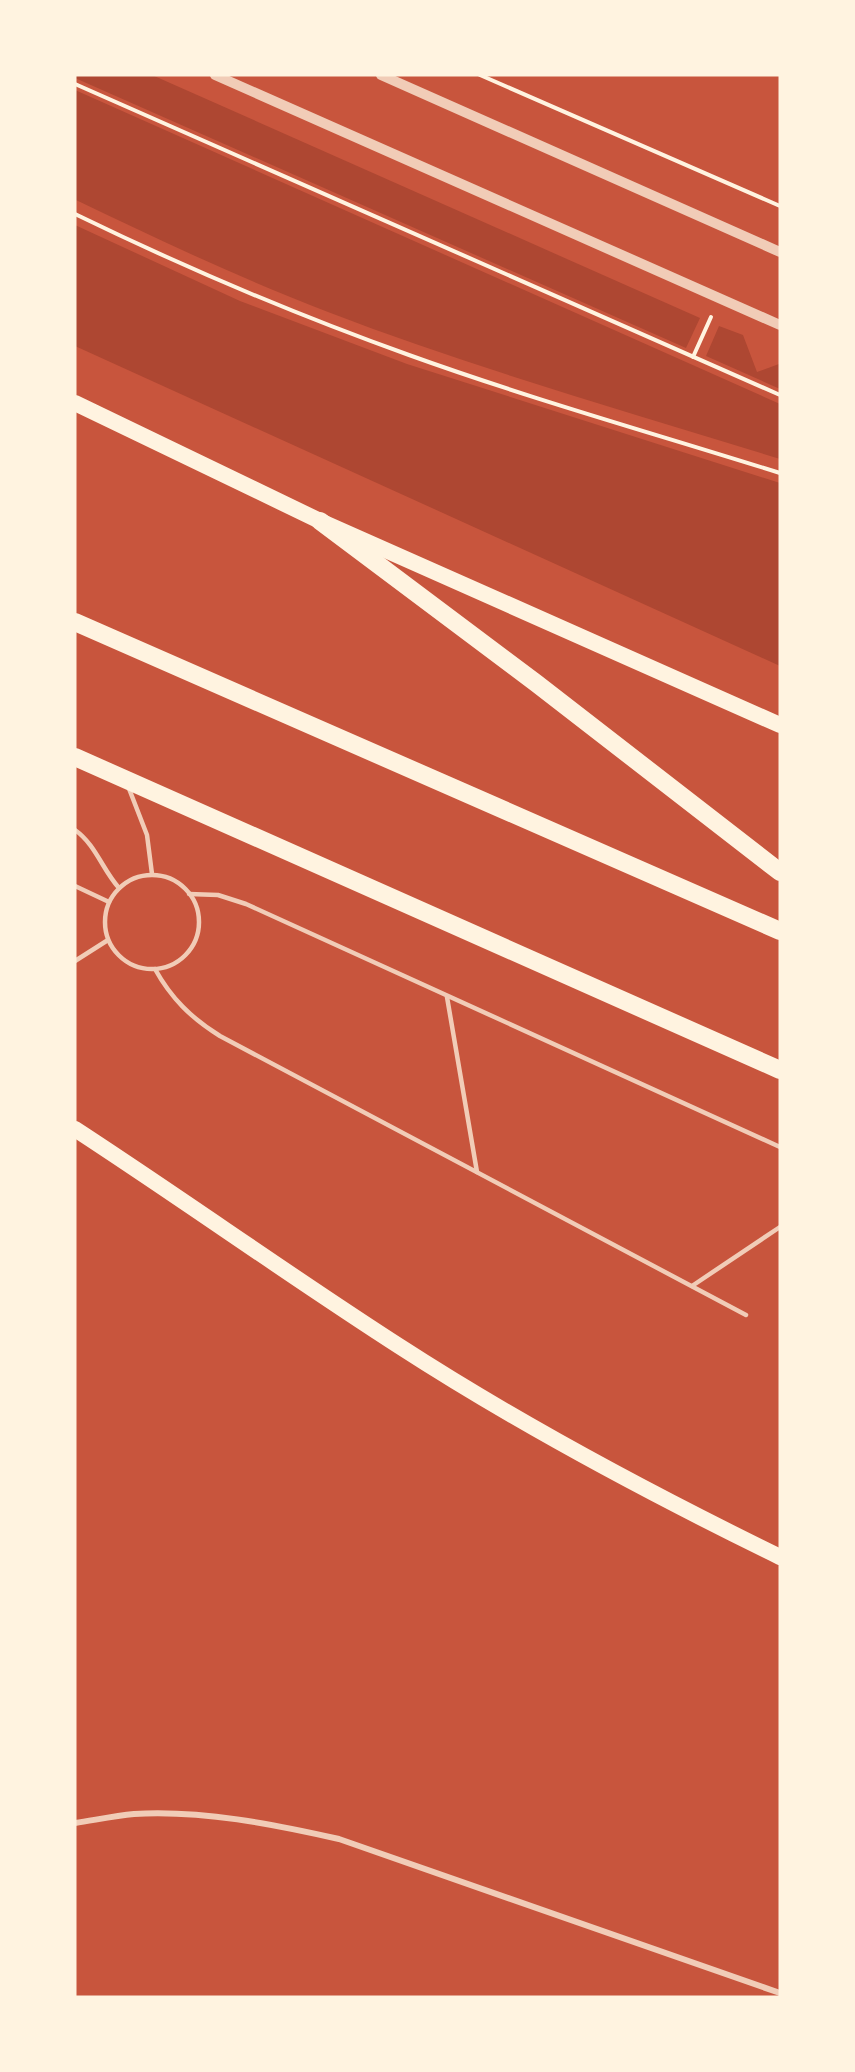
<svg xmlns="http://www.w3.org/2000/svg" width="855" height="2072" font-family="'Asap Condensed',sans-serif">
<rect width="100%" height="100%" fill="#c8553d"/>
<g fill="#ae4732">
<path d="M75,75h77l548,243 -14,30 -611,-270z"/>
<path d="M75,90l705,314v55c-151,-47 -304,-90 -452,-147 -86,-33 -169,-72 -252,-112z"/>
<path d="M75,225l165,76 167,63 373,119v183l-705,-320z"/>
<path d="M719,326l24,9 14,37 22,-8 1,25 -74,-33z"/>
</g>
<g fill="none" stroke-linecap="round" stroke-linejoin="round">
<g stroke="#fff3e0" stroke-width="4">
<path d="M480,75l300,131"/>
<path d="M75,84l705,311"/>
<path d="M75,214c109,53 219,100 334,141 122,44 247,79 371,118"/>
<path d="M693,357l18,-40"/>
</g>
<g stroke="#f1ccb7" stroke-width="4.5">
<path d="M128,786l19,49 5,39"/>
<path d="M75,830c21,15 27,39 44,58"/>
<circle cx="152" cy="922" r="47"/>
<path d="M75,886l34,16"/>
<path d="M189,894l29,1 28,9 534,243"/>
<path d="M75,961l33,-21"/>
<path d="M155,969c16,29 36,49 65,67l526,279"/>
<path d="M447,997l30,175"/>
<path d="M692,1286l88,-59"/>
</g>
<path stroke="#f1ccb7" stroke-width="6" d="M75,1823c20,-3 39,-7 59,-9 68,-4 139,10 205,25l441,154"/>
<g stroke="#f1ccb7" stroke-width="10">
<path d="M215,75l565,250"/>
<path d="M381,75l399,177"/>
</g>
<g stroke="#fff3e0" stroke-width="16">
<path d="M75,403l245,118 460,204"/>
<path d="M75,1129c109,71 215,147 324,217 122,79 250,147 381,211"/>
</g>
<g stroke="#fff3e0" stroke-width="18">
<path d="M320,521l216,162 244,189"/>
<path d="M75,622l705,309"/>
<path d="M75,757l705,313"/>
</g>
</g>
<rect width="855" height="2072" fill="none" stroke="#fff3e0" stroke-width="153"/>
</svg>
